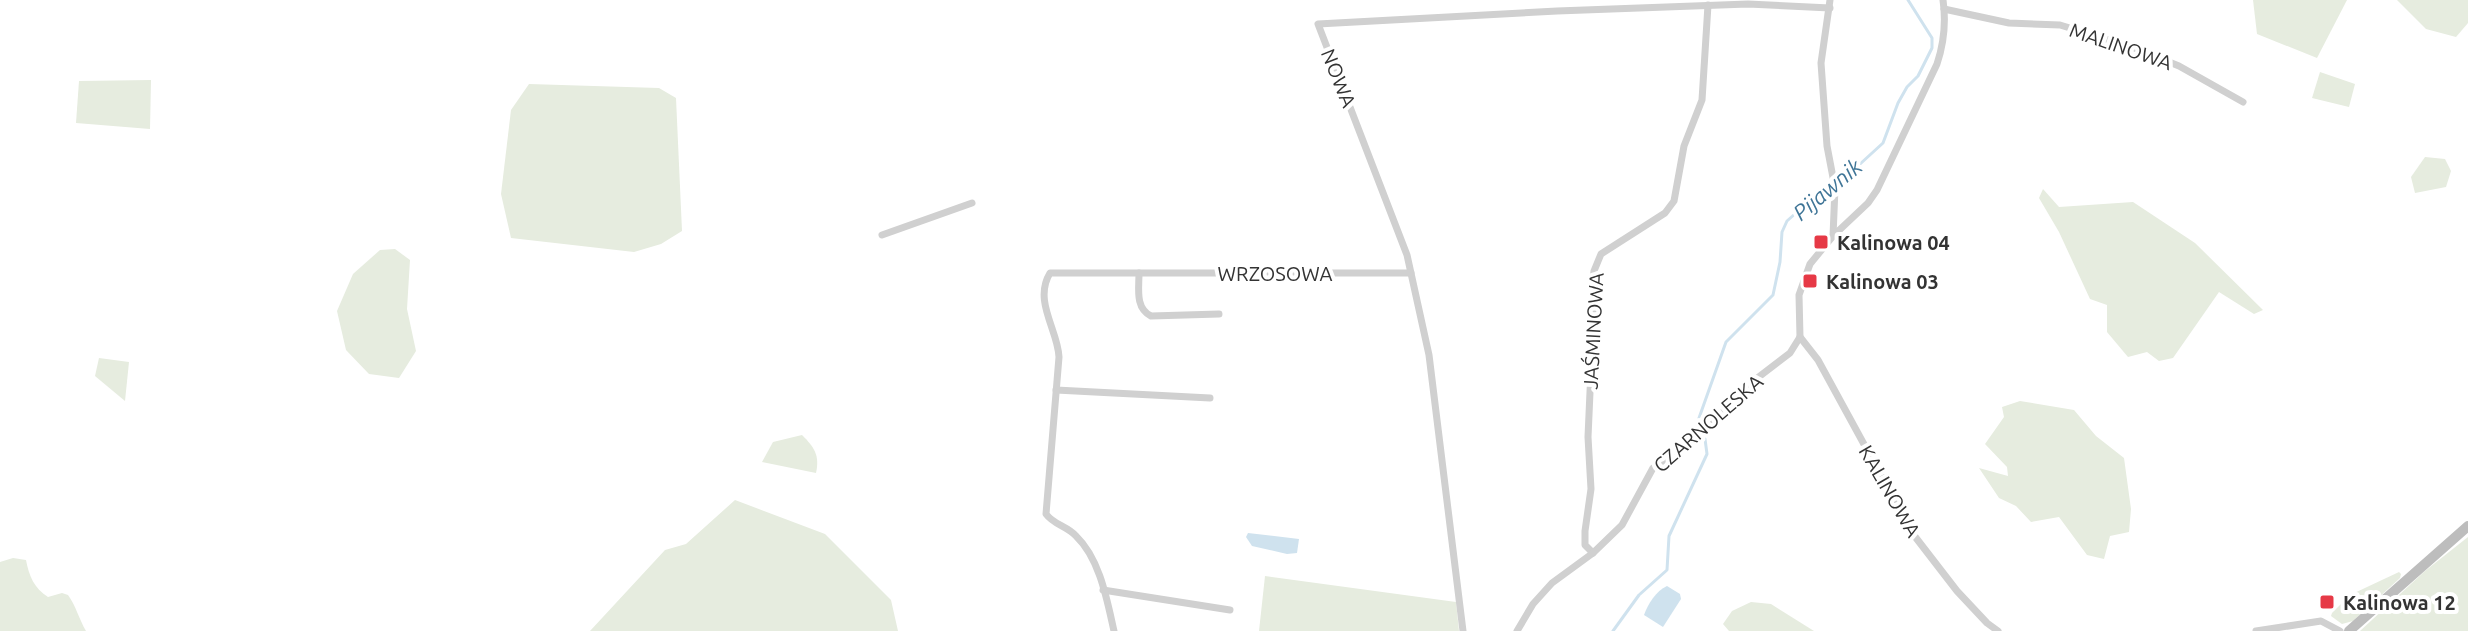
<svg xmlns="http://www.w3.org/2000/svg" width="2468" height="631" font-family="Ubuntu,sans-serif">
<rect width="100%" height="100%" fill="#fff"/>
<g fill="#e6ecdf">
<path d="M2253,0h94l-30,58 -60,-24z"/>
<path d="M2397,0h71v23l-12,14 -30,-8z"/>
<path d="M2320,72l35,12 -6,23 -37,-9z"/>
<path d="M151,80l-1,49 -74,-6 3,-42z"/>
<path d="M529,84l130,4 17,10 6,133 -21,13 -27,8 -123,-14 -10,-44 10,-84z"/>
<path d="M2425,157l20,2 6,12 -5,16 -31,6 -4,-16z"/>
<path d="M2043,189l16,18 74,-5 62,41 68,67 -9,4 -35,-22 -46,66 -14,3 -12,-9 -19,5 -21,-25v-27l-17,-6 -31,-67 -20,-34z"/>
<path d="M395,249l15,11 -3,49 9,42 -17,27 -30,-4 -23,-24 -9,-39 16,-37 27,-24z"/>
<path d="M99,358l30,4 -4,39 -30,-25z"/>
<path d="M2020,401l54,9 22,26 28,22 7,51 -2,23 -19,4 -6,23 -17,-4 -28,-38 -28,5 -15,-16 -17,-8 -20,-30 29,8 -1,-9 -22,-23 19,-27 -2,-10z"/>
<path d="M802,435c12,12 18,20 14,38l-54,-11 11,-20z"/>
<path d="M735,500l90,34 66,66 7,31h-308l75,-81 21,-6z"/>
<path d="M2468,537v94h-108l65,-60z"/>
<path d="M13,558l13,2c3,16 8,28 22,37l14,-4 6,2c8,11 11,24 18,36h-86v-69z"/>
<path d="M2399,572l2,2 -1,4 -47,43 -11,3 -11,-8 1,-3 18,-18z"/>
<path d="M1265,576l191,26 3,29h-200z"/>
<path d="M1751,602l20,2 43,27h-85l-6,-7 9,-13z"/>
</g>
<g fill="#cfe2ee">
<path d="M1248,533l51,6 -2,14 -10,1 -35,-8 -6,-9z"/>
<path d="M1667,586l13,8 1,5 -18,28 -19,-12c4,-11 12,-24 23,-29z"/>
</g>
<g fill="none" stroke-linecap="round" stroke-linejoin="round">
<g stroke="#cfe2ee" stroke-width="3">
<path d="M1701,428l-2,-10 27,-76 47,-47 7,-33 2,-30 5,-11 27,-24 34,-22 35,-32 15,-40 9,-16 11,-11 14,-28v-10l-24,-38"/>
<path d="M1613,631l26,-36 28,-25 2,-34 38,-82 -2,-15"/>
</g>
<g stroke="#d0d0d0" stroke-width="7">
<path d="M1830,0l-9,63 6,83 8,42 -2,48"/>
<path d="M1944,9l65,14 51,2 72,22 47,19 64,36"/>
<path d="M882,235l90,-32"/>
<path d="M1139,273c0,16 -4,35 12,43l68,-2"/>
<path d="M1800,337l18,23 95,174 44,57 30,32 11,8"/>
<path d="M1056,390l154,8"/>
<path d="M1593,553l-8,-8v-14l6,-42 -3,-52 4,-90 4,-32 -4,-28 2,-16 7,-17 64,-41 9,-12 10,-55 18,-46 6,-95"/>
<path d="M1103,590l127,20"/>
<path d="M1114,631c-7,-31 -14,-72 -38,-95 -9,-10 -22,-11 -30,-22l13,-157c-1,-27 -26,-56 -9,-84h361"/>
<path d="M1463,631l-34,-276 -22,-100 -89,-231 239,-13 191,-7 82,4"/>
<path d="M1517,631l16,-27 19,-21 41,-30 29,-28 31,-57 57,-41 33,-38 47,-36 10,-16 -1,-42 11,-31 23,-28 35,-33 9,-13 60,-126c7,-21 9,-43 6,-64"/>
<path d="M2256,631l65,-10 19,10"/>
</g>
<path stroke="#bdbdbd" stroke-width="10" d="M2349,631l119,-105"/>
</g>
<g fill="#e63946" stroke="#fff" stroke-width="3">
<rect x="1813" y="234" width="16" height="16" rx="4"/>
<rect x="1802" y="273" width="16" height="16" rx="4"/>
<rect x="2319" y="594" width="16" height="16" rx="4"/>
</g>
<g text-anchor="middle" dominant-baseline="central" stroke-width="8" stroke-linejoin="round" paint-order="stroke">
<g font-size="20" fill="#333" stroke="#fff">
<text transform="translate(2121 46) rotate(19)">MALINOWA</text>
<text transform="translate(1339 78) rotate(68)">NOWA</text>
<text x="1275" y="273">WRZOSOWA</text>
<text transform="translate(1593 331) rotate(-87)">JAŚMINOWA</text>
<text transform="translate(1708 423) rotate(-41)">CZARNOLESKA</text>
<text transform="translate(1890 491) rotate(60)">KALINOWA</text>
</g>
<g font-size="20" font-weight="bold" fill="#333" stroke="#fff" text-anchor="start">
<text x="1837" y="242">Kalinowa 04</text>
<text x="1826" y="281">Kalinowa 03</text>
<text x="2343" y="602">Kalinowa 12</text>
</g>
<g font-size="22" font-style="italic" fill="#3f7597" stroke="#fff">
<text transform="translate(1827 189) rotate(-40)">Pijawnik</text>
</g>
</g>
</svg>
